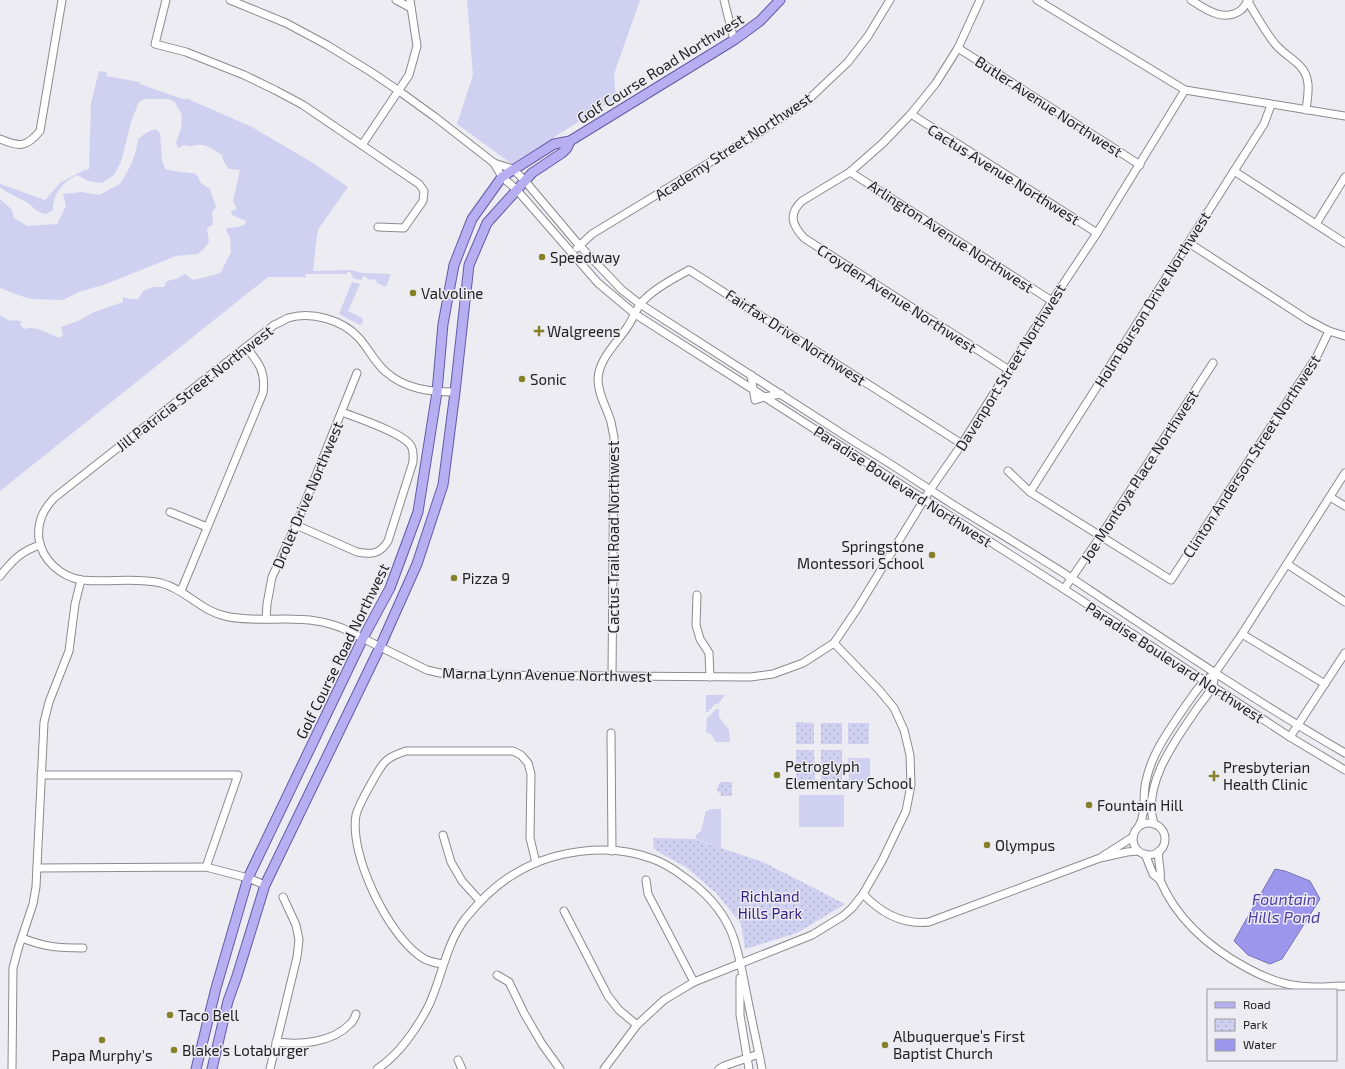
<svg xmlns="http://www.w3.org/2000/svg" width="1345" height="1069" font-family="'Exo 2',sans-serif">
<defs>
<pattern id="park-dots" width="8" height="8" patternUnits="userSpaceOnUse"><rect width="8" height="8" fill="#d0d0f1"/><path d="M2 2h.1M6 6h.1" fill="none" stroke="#b2b2ce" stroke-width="1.8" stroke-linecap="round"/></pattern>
</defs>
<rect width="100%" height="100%" fill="#ececf2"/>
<g fill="#d0d0f1">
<path d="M467,0h173l-26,74 2,24 -104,66 -55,-40 16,-49z"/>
<path d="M99,71l8,1 -1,4 34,6v2l45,16 1,-2 66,29 61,36 35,24 -29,41 -2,7 -4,36 38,-1 11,3 29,1 -5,13 -9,-4 -1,-3 -4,-1 -2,1 -7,-5 -1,5 -8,-1 -4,-7h-2l-1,2h-42l1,3h-38l-268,214v-176l10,6 6,-1 6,2 -2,2 4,5c12,-4 24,5 36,9l3,-4 -2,-7 17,-6 16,-9 29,-10v-5l7,2h8l5,-8 10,-4h11l3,-6 9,-2 9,-5 8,6 21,-5 7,-3 10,-20 -1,-15 -4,-6 1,-3 11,-1 7,-3 1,-3 -14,-6 -1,-4 6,-2 -4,-8 7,-31 -11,-1 -4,-5 -4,-10c-7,-4 -16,-11 -24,-9 -7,1 -6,2 -13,0l-6,3 -2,-5 5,-15 1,-13 -7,-13 -6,-3h-25l-5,3 -8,20 -10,40 -7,13 -12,8 -14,-2 -11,-6c-14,7 -24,18 -24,35l-7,4c-12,-3 -9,-4 -18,-11 -9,-6 -19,-8 -28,-16v-3l45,16 15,-17 26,-14 1,1 2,-1 2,-66z"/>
<path d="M155,129l5,4 2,27 3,9c10,3 21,3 31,5l5,9 9,6 6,18 -4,5 1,12 -6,4 2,14 -6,8 -6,4 -21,2 -70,28 -27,8 -16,8 -32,-1 -13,-4 -18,-7v-89l12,11 2,8 13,8 30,-2 9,-18 -3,-12 18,-2 18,3 21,-11 11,-19 5,-14 2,-12 8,-6z"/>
<path d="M352,282l8,2 -12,27 14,7 1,4 -3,3 -21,-11z"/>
<path d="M706,695h19l-7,9h-4v2l-2,1v2h-3v3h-3z"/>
<path d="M716,709h3v8l10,13 1,12h-14l-5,-8 -5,-2 1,-15h2z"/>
<path d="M848,758h22v25h-21z"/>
<rect x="799" y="795" width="45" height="32"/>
<path d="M709,809h12v39l-25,-9v-4l5,-4 5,-20h3z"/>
</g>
<g fill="url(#park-dots)">
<path d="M796,722l18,1v21h-18z"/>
<rect x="821" y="723" width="21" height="21"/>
<rect x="848" y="723" width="21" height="21"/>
<path d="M796,750h18l1,33h-19z"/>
<rect x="821" y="750" width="21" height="32"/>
<path d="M720,782h12v14h-11v-3h-2l-2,-4z"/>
<path d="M653,838l41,1 69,23 82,42 -48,29 -52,16 -4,-25 -25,-31 -29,-25 -33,-19z"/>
</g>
<path fill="#9d96ed" stroke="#7873b1" d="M1275,869l10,2 25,10 10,18 -38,60 -12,5 -22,-9 -14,-14z"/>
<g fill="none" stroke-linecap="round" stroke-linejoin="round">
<defs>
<g id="minor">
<path d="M166,0l-11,44 31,8 58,23 31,15 28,15 116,79 5,7 -1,10 -19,27 -26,-1"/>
<path d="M230,0l56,23 41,22 44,27 28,19 36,26 59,46 19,6 12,12 54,64 43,45 18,14 218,140c32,19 63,40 94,60 40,25 81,49 121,75 90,60 179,120 272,174"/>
<path d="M396,0l15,8"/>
<path d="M724,0l10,40"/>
<path d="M980,0l-22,48 -22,35 -25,31 -28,29 -33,29 -48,29c-14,13 -10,24 2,37l205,132"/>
<path d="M1037,0l148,90 160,26"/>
<path d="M1191,0c14,9 33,23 50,10 3,-2 5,-7 8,-10"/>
<path d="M1247,0c9,15 18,32 29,45 7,8 16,13 23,20 13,12 9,29 7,45"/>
<path d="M958,48l182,117"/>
<path d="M911,114l186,119"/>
<path d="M0,139c19,8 26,9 40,-8l22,-131"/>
<path d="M362,145l47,-70 8,-29 -7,-46"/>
<path d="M494,163l8,14 14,12 82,94 37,31 429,275 226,148 55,33"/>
<path d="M1234,171l111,72"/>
<path d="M850,172l202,129"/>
<path d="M1316,224l29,-47"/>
<path d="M1189,243l119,77 21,11 16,5"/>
<path d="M577,248l15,-14 171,-104 45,-30 40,-38 20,-26 22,-36"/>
<path d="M751,375l4,25 9,-3 17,-3"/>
<path d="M455,392c-25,0 -50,-3 -69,-20 -12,-10 -17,-23 -27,-34 -16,-18 -47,-27 -71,-20 -4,2 -9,5 -14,7l-220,173c-11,12 -17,24 -15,41 3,21 22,38 43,41 27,3 51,-3 79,3 24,6 40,28 64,33 30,7 61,0 91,5 9,1 18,4 26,7l85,42 13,3 30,2 280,2 23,-3 30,-11 31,-20 23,-34 73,-119 32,-46 90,-143 45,-68 88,-143"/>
<path d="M1008,471l22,21 141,88 146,-224 12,-25"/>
<path d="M1030,492l204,-321 30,-47 7,-19"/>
<path d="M1330,497l15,9"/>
<path d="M170,512l37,15"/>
<path d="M296,525l61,27c15,3 23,2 31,-11l25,-79c0,-6 1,-11 -2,-16 -7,-13 -54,-28 -69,-34"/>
<path d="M1287,564l58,38"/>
<path d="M0,576c12,-15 21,-25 40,-31"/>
<path d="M1064,589l36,-52 113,-174"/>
<path d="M181,591l82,-198c3,-21 -4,-30 -17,-46"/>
<path d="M697,595l-1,30 4,14 9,14 1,24"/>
<path d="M266,619l1,-15 5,-27 24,-52 61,-152"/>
<path d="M1242,634l83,50"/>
<path d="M1215,673l27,-39 103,-161"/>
<path d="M612,676l2,-239c-1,-4 -2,-10 -3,-15 -4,-14 -13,-27 -13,-43 1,-21 20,-37 30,-53 6,-9 9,-21 18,-28 12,-12 29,-20 43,-28l273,174"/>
<path d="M611,733l1,118"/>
<path d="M1290,737l55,-84"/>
<path d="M41,775h197l-32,92"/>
<circle cx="1149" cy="839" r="16"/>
<path d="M1139,826c8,-15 3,-30 7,-45 6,-29 24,-52 40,-76 6,-8 12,-18 19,-24 3,-3 7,-5 10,-8 -1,4 -1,9 -2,12 -2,7 -15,21 -19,28 -20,29 -52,73 -40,111"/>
<path d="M443,835l8,27 11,19 18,20"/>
<path d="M1145,854l8,20 7,6c2,-9 -3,-19 -1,-29"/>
<path d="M1103,856l30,-19"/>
<path d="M37,868l169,-1 42,11 17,7"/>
<path d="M646,880l2,14 46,88"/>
<path d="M1160,880c17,40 50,68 87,88 13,7 26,13 40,16 9,2 21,3 30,3 10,0 19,-1 28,-1"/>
<path d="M863,894c18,19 40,31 66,28l171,-64 27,-6 11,-1"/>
<path d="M564,911l44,85 11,14 18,15"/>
<path d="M22,938c23,9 36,10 61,10"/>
<path d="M443,964c-8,-1 -17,-3 -23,-8 -32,-22 -71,-101 -64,-141 3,-11 10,-22 16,-33 11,-19 12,-24 34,-31h107l8,4 7,8 3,11 -1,64 6,25"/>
<path d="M497,975l12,7 15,31 18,31 18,25"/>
<path d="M740,978v37l9,54"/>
<path d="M276,1042c24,3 56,1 74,-18 3,-2 5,-7 6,-10"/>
<path d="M458,1060l4,9"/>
<path d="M12,1069l1,-101 5,-19 15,-45 3,-17 8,-165 5,-20 20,-51 6,-47 6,-24"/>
<path d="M270,1069l27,-112 2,-17 -3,-15 -13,-28"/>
<path d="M377,1069c22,-14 41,-42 52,-64 13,-28 17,-61 36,-86 13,-16 28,-32 46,-43 40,-26 98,-34 142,-17 11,4 22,11 31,18 19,13 36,30 46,52 8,17 12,42 16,62 5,26 11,52 16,78"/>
<path d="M604,1069l33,-44 27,-25 30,-18 118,-47 31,-19 9,-8 11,-14 19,-33 24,-50 5,-26 -1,-30 -6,-25 -10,-22 -14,-17 -46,-48"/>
<path d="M719,1069l5,-3 35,-12"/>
</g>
<g id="major">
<path d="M196,1069l20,-81 32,-110 115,-240 27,-50 28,-76 19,-120 6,-68 11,-59 18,-46 30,-42 52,-33 16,-3 164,-101 26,-19 20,-21"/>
<path d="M212,1069l16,-68 9,-25 28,-91 115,-238 37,-83 26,-79 12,-93 14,-127 18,-42 45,-50 30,-20 5,-5 3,-7"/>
</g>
</defs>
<use href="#minor" stroke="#8a8a8f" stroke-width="9"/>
<use href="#major" stroke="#645ba5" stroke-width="11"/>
<use href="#minor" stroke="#fff" stroke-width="7"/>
<use href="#major" stroke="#b7aff2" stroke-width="9"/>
</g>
<g fill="#858129" stroke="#ececf2" stroke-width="1.5">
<circle cx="542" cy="257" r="4"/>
<circle cx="413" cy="293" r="4"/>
<path d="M537 325h4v4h4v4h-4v4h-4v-4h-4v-4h4z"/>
<circle cx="522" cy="379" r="4"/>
<circle cx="932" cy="555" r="4"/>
<circle cx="454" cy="578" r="4"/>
<circle cx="777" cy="775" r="4"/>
<path d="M1212 770h4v4h4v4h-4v4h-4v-4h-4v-4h4z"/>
<circle cx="1089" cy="805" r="4"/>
<circle cx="987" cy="845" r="4"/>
<circle cx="170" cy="1015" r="4"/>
<circle cx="102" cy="1040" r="4"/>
<circle cx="885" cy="1045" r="4"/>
<circle cx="174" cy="1050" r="4"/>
</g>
<g text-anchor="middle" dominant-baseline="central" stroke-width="3" stroke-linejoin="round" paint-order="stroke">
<g font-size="15" fill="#222224" stroke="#ececf2">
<text transform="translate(660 68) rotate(-32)">Golf Course Road Northwest</text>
<text transform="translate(1049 106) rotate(33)">Butler Avenue Northwest</text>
<text transform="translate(733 146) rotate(-33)">Academy Street Northwest</text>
<text transform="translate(1004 174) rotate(32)">Cactus Avenue Northwest</text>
<text transform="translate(951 236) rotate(33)">Arlington Avenue Northwest</text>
<text transform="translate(897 298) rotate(33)">Croyden Avenue Northwest</text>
<text transform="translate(1152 299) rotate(-58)">Holm Burson Drive Northwest</text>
<text transform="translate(796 337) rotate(33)">Fairfax Drive Northwest</text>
<text transform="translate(1010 367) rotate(-58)">Davenport Street Northwest</text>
<text transform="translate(194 388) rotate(-38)">Jill Patricia Street Northwest</text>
<text transform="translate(1251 456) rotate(-57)">Clinton Anderson Street Northwest</text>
<text transform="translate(1139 476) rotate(-57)">Joe Montoya Place Northwest</text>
<text transform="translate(903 486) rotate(33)">Paradise Boulevard Northwest</text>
<text transform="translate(307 495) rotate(-67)">Drolet Drive Northwest</text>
<text transform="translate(613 537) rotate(-90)">Cactus Trail Road Northwest</text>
<text transform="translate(342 651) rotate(-64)">Golf Course Road Northwest</text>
<text transform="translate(1175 662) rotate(33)">Paradise Boulevard Northwest</text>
<text transform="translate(547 674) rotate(1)">Marna Lynn Avenue Northwest</text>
</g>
<g font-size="15" fill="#222224" stroke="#ececf2" text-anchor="start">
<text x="550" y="257">Speedway</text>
<text x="421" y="293">Valvoline</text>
<text x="547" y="331">Walgreens</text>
<text x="530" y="379">Sonic</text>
<text x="924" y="546" text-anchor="end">Springstone<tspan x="924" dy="17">Montessori School</tspan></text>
<text x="462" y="578">Pizza 9</text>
<text x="785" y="766">Petroglyph<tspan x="785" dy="17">Elementary School</tspan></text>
<text x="1223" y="767">Presbyterian<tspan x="1223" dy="17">Health Clinic</tspan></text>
<text x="1097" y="805">Fountain Hill</text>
<text x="995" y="845">Olympus</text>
<text x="178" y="1015">Taco Bell</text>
<text x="893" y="1036">Albuquerque’s First<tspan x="893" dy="17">Baptist Church</tspan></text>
<text x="182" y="1050">Blake's Lotaburger</text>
<text x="102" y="1055" text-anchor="middle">Papa Murphy's</text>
</g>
<g font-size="15" fill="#371e81" stroke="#ececf2">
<text x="770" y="896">Richland<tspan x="770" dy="17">Hills Park</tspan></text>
</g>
<g font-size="16" font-style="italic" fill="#503da2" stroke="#ececf2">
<text x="1284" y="898">Fountain<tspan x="1284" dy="18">Hills Pond</tspan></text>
</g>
</g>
<rect x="1207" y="989" width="130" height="72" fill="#ececf2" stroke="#9b9ba0"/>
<rect x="1215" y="1002" width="20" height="6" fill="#b7aff2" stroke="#9b9ba0"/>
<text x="1243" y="1009" font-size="12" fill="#222224">Road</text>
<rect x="1215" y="1019" width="20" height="12" fill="url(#park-dots)" stroke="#9b9ba0"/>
<text x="1243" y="1029" font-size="12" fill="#222224">Park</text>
<rect x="1215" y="1039" width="20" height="12" fill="#9d96ed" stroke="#9b9ba0"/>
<text x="1243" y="1049" font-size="12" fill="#222224">Water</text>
</svg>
